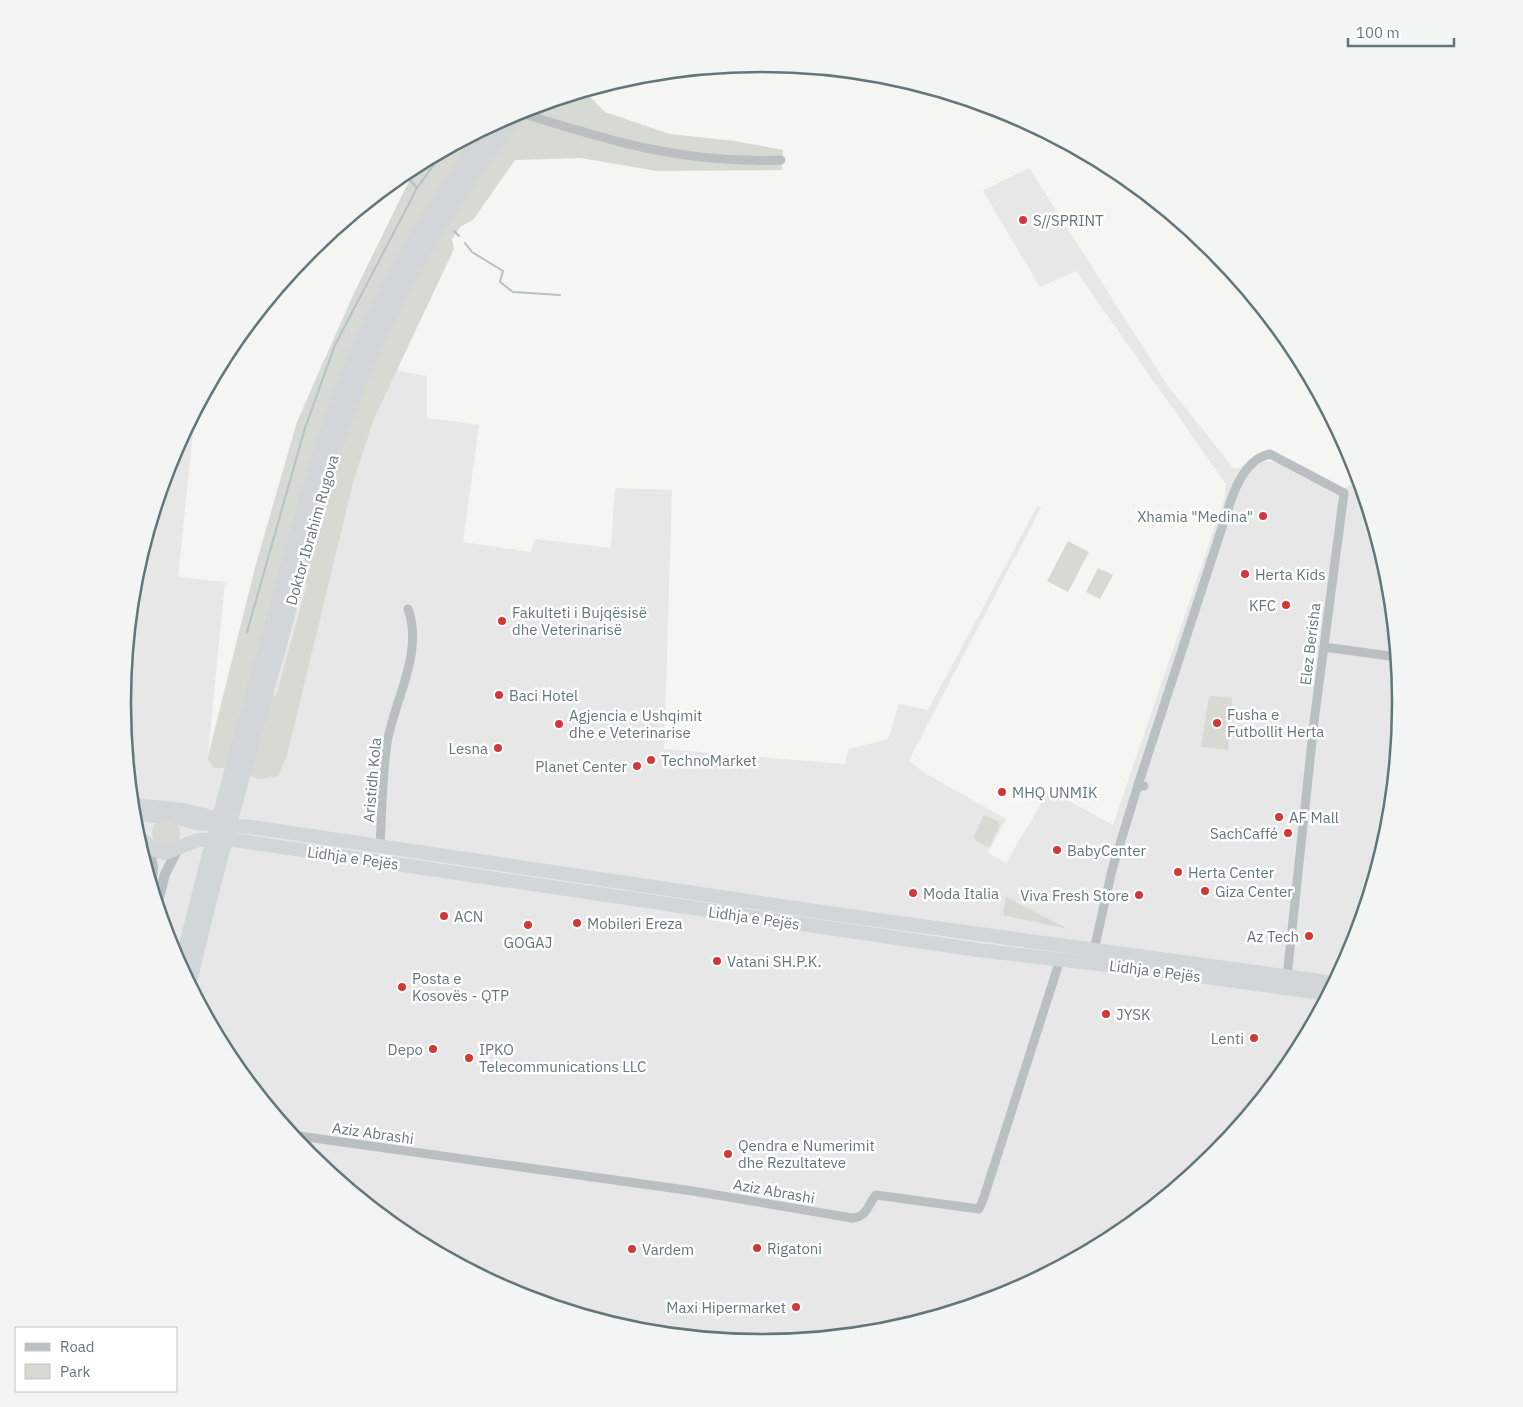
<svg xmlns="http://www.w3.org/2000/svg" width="1523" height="1407" font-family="'IBM Plex Sans',sans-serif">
<rect width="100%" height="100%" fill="#f5f5f2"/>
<path fill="#e6e7e6" d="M1029,168l138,217 67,84 29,-8 14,1 59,32 23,-15 30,100 12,125 -12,125 -37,120 -59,110 -79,97 -97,80 -111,59 -120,36 -125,12 -125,-12 -120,-37 -110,-59 -97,-79 -80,-97 -59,-111 -36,-120 -12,-125 12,-125 37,-120 24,-45 -17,164 47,5 -17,172 47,-186 42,-146 28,-65 102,19v42l52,7 -16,117 68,10 4,-13 76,9 4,-60 57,2 -8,259 180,15 5,-15 39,-10 11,-35 29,6 109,-203h4l-132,253 14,12 83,47 -18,34 18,10 43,-73 64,35 112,-328 1,-13 -150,-213 -36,16 -57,-96z"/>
<g fill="#d6dad2" fill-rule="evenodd">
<path d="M585,92l20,20 65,22 65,7 48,9 -1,20 -125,1 -76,-13 -66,2 -42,60 -13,7 -8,12 2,10 -81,172 -20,62 -66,272 -9,21 -18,3 -37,-11h-9l-6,-9 47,-191 42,-146 57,-129 58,-118 -4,-4 109,-59zM278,575l29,9 -31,112 -27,-8z"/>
<path d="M1068,541l21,11 -21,40 -21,-11z"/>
<path d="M1098,568l15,7 -13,24 -14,-7z"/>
<path d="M1209,696l23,2 -4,52 -27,-3z"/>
<path d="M984,815l14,6 2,4 -10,21h-5l-10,-6 -1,-4z"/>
<circle cx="166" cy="833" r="14"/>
<path d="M1006,897l62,32 -65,-14z"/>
</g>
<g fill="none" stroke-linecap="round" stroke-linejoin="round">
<g stroke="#b3c2c3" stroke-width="2">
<path d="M404,173l13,15"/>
<path d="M454,231l5,5"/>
<path d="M465,243l7,9 31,19 -3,11 13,10 47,3"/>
<path d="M247,632l58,-204 30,-83 82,-157 26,-36"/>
</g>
<g stroke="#bac0c2" stroke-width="9">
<path d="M518,112c91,29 166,52 263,48"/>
<path d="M1324,647l73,10"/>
<path d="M1138,785l91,-279c6,-19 18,-48 41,-52l74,39 -30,229 -27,255"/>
<path d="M380,846c2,-34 2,-69 7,-103 7,-42 37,-90 21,-134"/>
<path d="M1094,950l18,-80 26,-85 6,1"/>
<path d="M292,1135l401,56 159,27c16,-1 15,-13 24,-23l103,14 4,-9 77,-240"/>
</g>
<g stroke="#bac0c2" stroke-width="10">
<path d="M149,844l4,23 -1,20"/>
<path d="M157,905l8,-31 13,-25"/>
</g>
<g stroke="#d1d6d8" stroke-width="14">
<path d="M134,805l49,5 33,8"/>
<path d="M133,813l22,3 12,-2 29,9 55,4 598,89 485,67"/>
<path d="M136,835l17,14 12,4 33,-13h36l744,110 214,25 136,19"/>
</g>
<g stroke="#d1d6d8" stroke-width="15">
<path d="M181,968c26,-109 56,-217 86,-325 23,-82 43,-165 72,-245 36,-97 90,-190 153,-272"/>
<path d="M189,984c25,-108 55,-214 85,-320 28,-100 51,-202 92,-298 39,-92 92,-176 153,-254"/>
</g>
</g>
<g fill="#d13937" stroke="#fff" stroke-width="2">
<circle cx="1023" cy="220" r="5"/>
<circle cx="1263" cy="516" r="5"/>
<circle cx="1245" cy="574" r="5"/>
<circle cx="1286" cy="605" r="5"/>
<circle cx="502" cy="621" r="5"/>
<circle cx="499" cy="695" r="5"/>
<circle cx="1217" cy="723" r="5"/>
<circle cx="559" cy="724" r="5"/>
<circle cx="498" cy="748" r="5"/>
<circle cx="651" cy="760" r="5"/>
<circle cx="637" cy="766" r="5"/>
<circle cx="1002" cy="792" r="5"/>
<circle cx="1279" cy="817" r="5"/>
<circle cx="1288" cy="833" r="5"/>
<circle cx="1057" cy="850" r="5"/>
<circle cx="1178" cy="872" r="5"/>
<circle cx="1205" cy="891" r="5"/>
<circle cx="913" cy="893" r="5"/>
<circle cx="1139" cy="895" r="5"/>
<circle cx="444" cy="916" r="5"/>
<circle cx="577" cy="923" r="5"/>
<circle cx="528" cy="925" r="5"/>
<circle cx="1309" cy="936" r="5"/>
<circle cx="717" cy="961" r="5"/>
<circle cx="402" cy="987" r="5"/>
<circle cx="1106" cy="1014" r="5"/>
<circle cx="1254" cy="1038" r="5"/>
<circle cx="433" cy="1049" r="5"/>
<circle cx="469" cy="1058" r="5"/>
<circle cx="728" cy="1154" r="5"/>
<circle cx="757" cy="1248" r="5"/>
<circle cx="632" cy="1249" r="5"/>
<circle cx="796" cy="1307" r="5"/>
</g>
<g text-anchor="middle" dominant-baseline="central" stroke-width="5" stroke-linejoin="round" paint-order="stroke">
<g font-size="15" fill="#63767a" stroke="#fff" text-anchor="start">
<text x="1033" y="220">S//SPRINT</text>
<text x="1253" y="516" text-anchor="end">Xhamia "Medina"</text>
<text x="1255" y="574">Herta Kids</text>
<text x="1276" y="605" text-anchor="end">KFC</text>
<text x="512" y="612">Fakulteti i Bujqësisë<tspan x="512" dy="17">dhe Veterinarisë</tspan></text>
<text x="509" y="695">Baci Hotel</text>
<text x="1227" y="714">Fusha e<tspan x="1227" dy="17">Futbollit Herta</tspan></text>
<text x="569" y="715">Agjencia e Ushqimit<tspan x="569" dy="17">dhe e Veterinarise</tspan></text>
<text x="488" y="748" text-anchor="end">Lesna</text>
<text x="661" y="760">TechnoMarket</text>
<text x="627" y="766" text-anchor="end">Planet Center</text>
<text x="1012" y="792">MHQ UNMIK</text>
<text x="1289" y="817">AF Mall</text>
<text x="1278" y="833" text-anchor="end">SachCaffé</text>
<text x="1067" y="850">BabyCenter</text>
<text x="1188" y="872">Herta Center</text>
<text x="1215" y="891">Giza Center</text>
<text x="923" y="893">Moda Italia</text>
<text x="1129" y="895" text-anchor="end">Viva Fresh Store</text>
<text x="454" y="916">ACN</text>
<text x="587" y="923">Mobileri Ereza</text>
<text x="1299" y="936" text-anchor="end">Az Tech</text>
<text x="528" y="942" text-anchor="middle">GOGAJ</text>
<text x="727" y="961">Vatani SH.P.K.</text>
<text x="412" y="978">Posta e<tspan x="412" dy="17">Kosovës - QTP</tspan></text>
<text x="1116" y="1014">JYSK</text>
<text x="1244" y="1038" text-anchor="end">Lenti</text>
<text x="423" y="1049" text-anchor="end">Depo</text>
<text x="479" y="1049">IPKO<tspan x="479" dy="17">Telecommunications LLC</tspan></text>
<text x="738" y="1145">Qendra e Numerimit<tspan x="738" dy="17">dhe Rezultateve</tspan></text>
<text x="767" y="1248">Rigatoni</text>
<text x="642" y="1249">Vardem</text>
<text x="786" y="1307" text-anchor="end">Maxi Hipermarket</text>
</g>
<g font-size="15" fill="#63767a" stroke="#fff">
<text transform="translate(312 530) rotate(-74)">Doktor Ibrahim Rugova</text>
<text transform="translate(1310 644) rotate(-83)">Elez Berisha</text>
<text transform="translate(372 780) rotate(-85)">Aristidh Kola</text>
<text transform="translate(353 858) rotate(8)">Lidhja e Pejës</text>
<text transform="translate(754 918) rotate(8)">Lidhja e Pejës</text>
<text transform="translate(1155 971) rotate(7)">Lidhja e Pejës</text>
<text transform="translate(373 1133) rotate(8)">Aziz Abrashi</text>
<text transform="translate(774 1191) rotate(10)">Aziz Abrashi</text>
</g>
</g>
<path d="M0 0H1523V1407H0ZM761 72H762A630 630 0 0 1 1392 702V704A630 630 0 0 1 762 1334H761A630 630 0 0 1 131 704V702A630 630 0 0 1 761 72Z" fill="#f3f4f4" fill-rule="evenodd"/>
<path fill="none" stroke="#63767a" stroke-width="2.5" d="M761 72H762A630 630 0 0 1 1392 702V704A630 630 0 0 1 762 1334H761A630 630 0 0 1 131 704V702A630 630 0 0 1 761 72Z"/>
<rect x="15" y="1327" width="162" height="65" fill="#ffffff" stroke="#c1c8ca"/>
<rect x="25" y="1343" width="25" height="8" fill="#bac0c2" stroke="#c1c8ca"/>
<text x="60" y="1352" font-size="15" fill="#63767a">Road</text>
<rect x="25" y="1364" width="25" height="15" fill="#d6dad2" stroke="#c1c8ca"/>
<text x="60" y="1377" font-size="15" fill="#63767a">Park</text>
<path d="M1348 38v8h106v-8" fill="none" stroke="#63767a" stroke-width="2.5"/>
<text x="1356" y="38" font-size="15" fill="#63767a" stroke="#ffffff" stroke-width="4" paint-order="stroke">100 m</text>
</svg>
